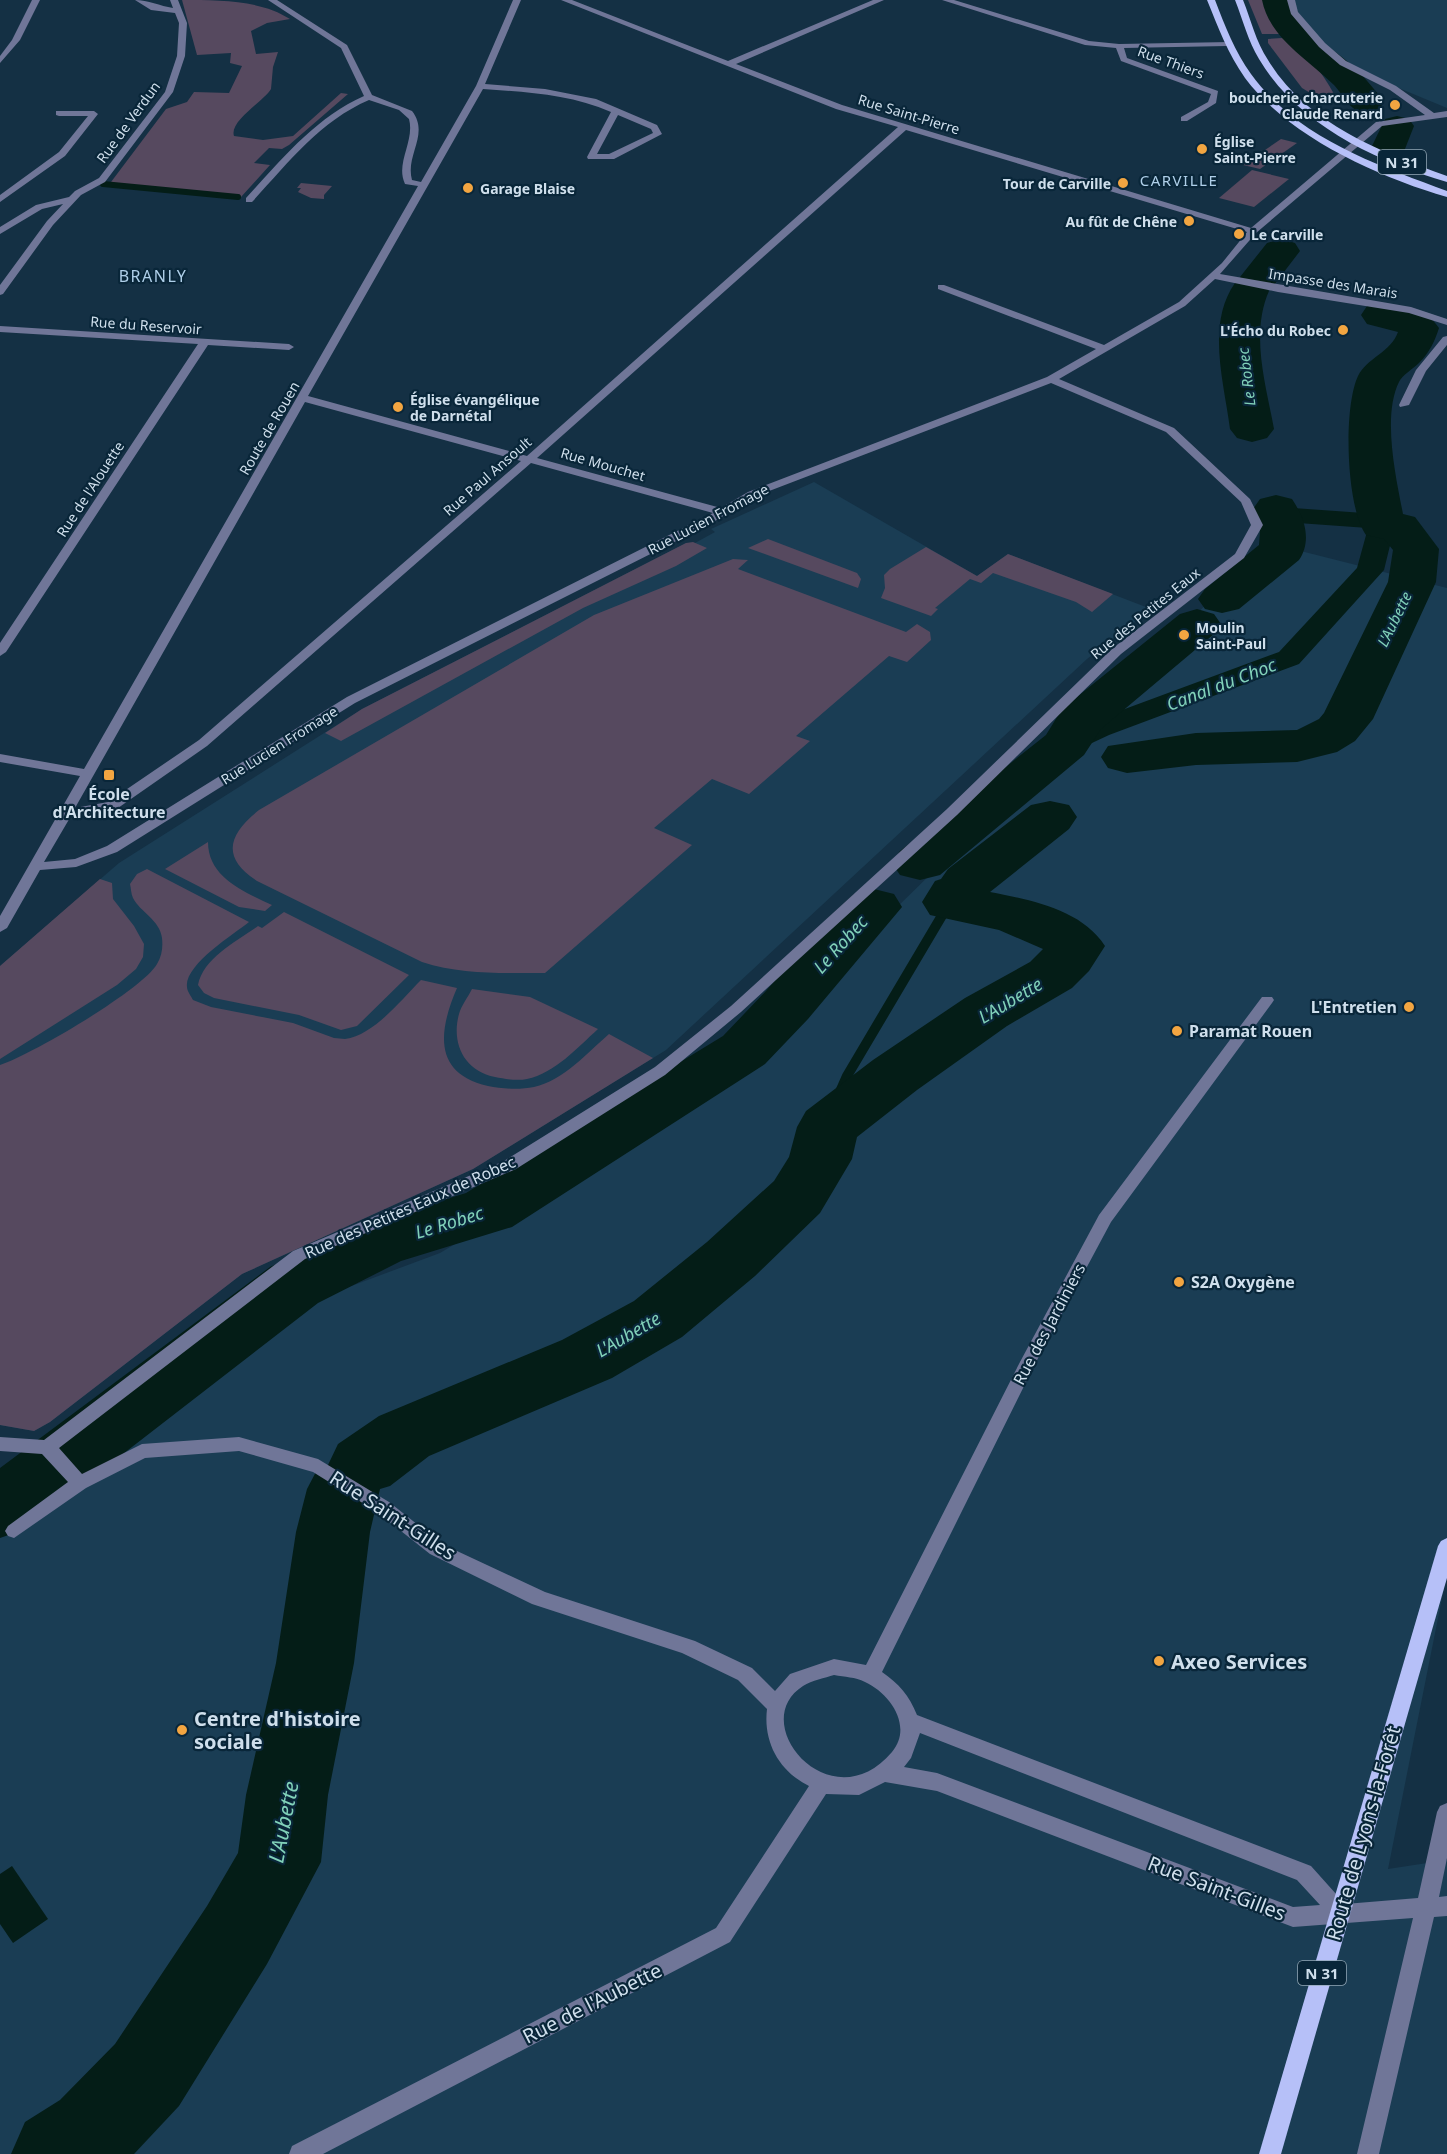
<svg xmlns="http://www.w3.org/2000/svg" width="1447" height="2154" font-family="'Noto Sans',sans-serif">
<rect width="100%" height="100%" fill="#143044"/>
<g fill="#1a3d54">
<path d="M1285,0h162v108l-111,-46 -50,-51z"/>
<path d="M814,482l163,94 31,-22 143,55 -64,50 -421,391 -193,119 -231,105 -192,148 -16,9 -34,-6v-459l119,-103 243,-154 324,-166h9l20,-11 -4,-3z"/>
<path d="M1269,543l178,45v985l-59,296 59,-9v294h-1447v-661h55l232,-183 153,-57 265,-158z"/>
</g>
<g fill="#56495f">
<path d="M182,0c37,0 79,0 108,19l-23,4 -16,8 5,23 22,-2 -5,15 -2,22c-8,13 -42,32 -37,47l29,4 30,-4 48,-43 7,1 -59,51 -7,4 -13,-1 -15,15 16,2 -29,32 -133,-11 58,-77 21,-7 7,-10 35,1 13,-27 -12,-3 1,-10 -34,2z"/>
<path d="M1248,0h20l2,11 15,23h-23z"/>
<path d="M1282,38c22,9 41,36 52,56l-17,3 -15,-9 -34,-45v-4z"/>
<path d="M1304,47l38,33 18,24 19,13 -38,-24 -9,-14 -30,-30z"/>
<path d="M1281,139l16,4 -37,26 -17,-4z"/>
<path d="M1252,170l37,9 -35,28 -35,-9z"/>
<path d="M301,183l31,3 -8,9v4l-13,-1 -13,-6 3,-4h-4z"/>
<path d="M768,539l89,34 4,6 -3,9 -110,-40z"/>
<path d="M693,542l14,6 -31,18 -93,42 -242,133 -16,-8 37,-24 324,-166z"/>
<path d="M926,547l51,29 31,-22 105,40 -21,18 -16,-10 -83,-29 -12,10 -11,-4 -35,29 3,1 -7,7 -50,-18 4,-10 -1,-13 6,-6z"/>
<path d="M733,559l15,1 -10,9 168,63 11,-8 13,8 1,8 -24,22 -18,-6 -93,80 14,5 -61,53 -37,-15 -58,49 38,17 -147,128c-42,0 -83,2 -123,-11l-165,-81c-37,-24 -28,-47 2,-71l335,-195z"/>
<path d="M208,842c0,36 37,50 64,63l-7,6 -26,-4 -74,-38z"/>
<path d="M147,869l102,53c-15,12 -65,43 -62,65 0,4 4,9 6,13l18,7 82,16 41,15 11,1c29,-4 55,-38 76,-59l36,8c-18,42 -25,85 31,98 14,3 32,4 46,1 30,-7 53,-34 75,-53l44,24 -180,111 -231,105 -192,148 -16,9 -34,-6v-360c31,-10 142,-75 157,-101 5,-8 6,-17 5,-26 -2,-18 -22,-26 -29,-40 -2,-4 -2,-10 -3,-14l7,-10z"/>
<path d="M100,879l12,4 1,16 21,27 10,18 -1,13 -7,12 -19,16 -117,74v-93z"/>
<path d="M284,912l125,63 -52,51 -16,4 -42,-15 -85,-17 -10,-5 -6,-8c5,-27 39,-44 60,-59l4,2z"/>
<path d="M472,989l58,8 68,32c-21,19 -43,44 -71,50 -10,2 -22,0 -32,-2 -31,-6 -44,-34 -36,-63 2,-8 9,-17 13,-25z"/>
</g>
<g fill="#041d17">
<path d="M1273,0h9l1,12 30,33 -10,1 -29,-35z"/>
<path d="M1315,46l26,20 -4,1 2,5 7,2 -2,2 8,3 -3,2c6,7 14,13 23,20l-10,2 -20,-23 -38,-33z"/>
<path d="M12,1866l36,53 -35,24 -13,-19v-50z"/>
</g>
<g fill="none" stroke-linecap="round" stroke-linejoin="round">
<path stroke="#041d17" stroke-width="6" d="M103,184l135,13"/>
<path stroke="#041d17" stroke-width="10" d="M828,1127l4,-17 15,-34 103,-174"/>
<path fill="#041d17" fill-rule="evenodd" d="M1279,507l113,8 3,10 -11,45 -85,94 -190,71 -32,15 -11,3 -11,-3 -4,-6 4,-6 32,-15 192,-71 78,-84 11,-40 -98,-7 -4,-6 4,-6z"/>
<g fill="#041d17" fill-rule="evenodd">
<path d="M1262,0h32c6,32 40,48 62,69 10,10 20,22 28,33l-5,7c-8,2 -15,4 -23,1 -9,-5 -15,-18 -22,-25 -26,-26 -64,-46 -72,-85z"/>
<path d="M1397,116l12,3 5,7 -11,28 -13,3 -13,-3 -5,-8 13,-27z"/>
<path d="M1281,239l14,4 5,8 -26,34 -8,2 3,4c-19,43 -3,94 5,138l-7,9 -15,4 -15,-4 -7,-9c-6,-47 -24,-105 5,-146l8,-2 -3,-4 27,-34z"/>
<path d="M1381,303c22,4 45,5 58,25 -4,13 -10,25 -20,35 -6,6 -17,12 -20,19 -17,34 -3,96 4,132l12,3 24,32 -3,33 -63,137 -18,22 -18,11 -40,10 -101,3 -69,8 -19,-5 -7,-11 7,-11 88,-13 101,-3 22,-11 5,-6 64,-131 5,-32 -9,-11 -18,-4c-20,-28 -23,-127 -8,-159 9,-18 33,-24 40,-44l-31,-8 -6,-9 6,-9z"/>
<path d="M1276,495l16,4c13,19 20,42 7,61l-60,49 -17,4 -17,-4 -7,-10 7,-10 54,-44 1,-13 -7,-23 7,-10z"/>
<path d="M1197,609l17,5 7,10 -7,10 -113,95 -17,26 -144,120 -20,5 -20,-5 -8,-12 8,-12 146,-116 16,-26 118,-95z"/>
<path d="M1050,801l19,4 8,12 -8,12 -79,63c40,8 91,17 115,54l-16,25 -17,17 -65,38 -90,64 -60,47 -5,22 -32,54 -65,63 -73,61 -70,41 -183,78 -39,30 -10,3 -10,43 -16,131 -26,132 -7,67 -54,102 -88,142 -45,48h-123l14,-32 35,-22 55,-56 92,-138 31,-53 8,-58 30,-132 20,-131 11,-43 11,-21 10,-3 10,-21 41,-28 183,-76 72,-39 73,-59 67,-61 15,-24 8,-30 9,-16 67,-51 92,-62 65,-36 13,-13 -44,-19 -69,-15 -8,-13 13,-21 6,-2 7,-10 83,-64z"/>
<path d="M874,889l20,5 8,13 -94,112 -43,45 -253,163 -111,34 -83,42 -292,226 -26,9v-70l270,-201 85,-40 111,-34 257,-157 43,-45 64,-75 24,-22z"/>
</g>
<g fill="#707698" fill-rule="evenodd">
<path d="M32,0h8l-20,40 -20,23v-7l12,-16z"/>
<path d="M135,0c13,0 25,6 38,8l-3,-8h8l9,23 -2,33 -12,36 -68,90 -24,13 -28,30 -50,69 -3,1v-10l47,-64 16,-17 -21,5 -42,25v-7l36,-22 33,-8 6,-6 24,-13 66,-86 12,-36 2,-33 -4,-10 -24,-3z"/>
<path d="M268,0h9l70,45 25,50 40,16c18,23 -7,44 0,69l9,2 55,-96 37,-86h8l-36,84 60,5 51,10 61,26 5,9 -48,25h-26l-1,-2 24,-45c-41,-18 -85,-20 -128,-23l-175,307 219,60 371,-329 -62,-18 -275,-109h11l156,61 145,-61h11l-148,64 106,41 409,123 125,-106 49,-7 -35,-25 -50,-25 -21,-18 -28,-33 -4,-14h8l3,12 27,31 21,18 50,25 38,27 13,-2v6l-65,9 -126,107 -36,41 191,33 36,12v6l-38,-12 -131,-21 -63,-13 -30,27 -126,73 115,49 76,71 13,26 -19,33 -123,96 -164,161 -216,197 -76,63 -149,94 -211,90 -246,189 23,26 60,-30 97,-7 79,22 71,43 53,42 103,48 150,49 57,27 23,23 15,-17 44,-15 32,6 154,-303 79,-147 163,-218h10l2,3 -2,3 -161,219 -75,140 -154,310c17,12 27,23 35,43l394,151 34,38 73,-6 19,-86 3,-6 7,-3v55l-8,39 8,-1v20l-13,1 -55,237h-22l56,-236 -120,9 -356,-136 -52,-9 -26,13 -33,-1 -96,148 -407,212h-34l3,-8 424,-218 93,-142c-30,-15 -46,-44 -42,-77l-29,-29 -56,-27 -150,-49 -102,-50 -53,-42 -64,-40 -74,-21 -94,7 -59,30 -72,50 -6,-2 -3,-5 3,-5 60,-44 -26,-28 -42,-3v-14l44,3 249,-189 211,-90 151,-94 76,-61 216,-197 166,-161 122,-94 16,-29 -10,-23 -75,-70 -115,-49 -295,113 -46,28 -355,179 -238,149 -41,15 -36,3 -33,58 -7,4v-16l80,-140 -80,-14v-8l84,15 334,-583 -13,-2c-10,-21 10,-43 4,-65l-10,-9 -30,-10c-49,21 -81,63 -117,102h-6v-4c36,-39 69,-80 118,-102l-23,-48zM618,115l33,14 2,4 -44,21h-12zM906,130l341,102 -25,31 -43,39 -75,43 -160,-60h-6v4l158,60 -49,28 -299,115 -27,16 -184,-50zM305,402l216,59 -322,279 -91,62 -33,6zM531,463l182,50 -366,184 -240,149 -32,13 -31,3 27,-46 18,-1 29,-7 89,-62zM834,1675c11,2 21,2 31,7 26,12 48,45 27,70 -61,72 -147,-29 -89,-66 9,-6 22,-8 31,-11zM920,1733l377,147 23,25 -27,2 -356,-134 -33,-6 7,-9z"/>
<path d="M942,0h12l135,41 30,3 111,-2 1,2 -4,2 -103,2 3,10 91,33 -2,12 -29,18h-6v-4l27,-15 3,-8 -90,-33 -5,-13 -31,-3z"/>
<path d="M56,111h38l4,3 -33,42 -65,46v-7l59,-43 29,-36h-29l-3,-1z"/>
<path d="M0,326l289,18 5,3 -5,3 -81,-5 -202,307 -6,4v-13l198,-299 -198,-12z"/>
<path d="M1447,336v9l-21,26 -17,34 -9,2 -1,-2 17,-35 27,-33z"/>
</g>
<g fill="#b6c0f8" fill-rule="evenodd">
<path d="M1207,0h8c10,26 20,52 36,74 46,64 126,91 196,117v6c-69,-20 -158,-60 -202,-119 -17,-24 -27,-51 -38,-78z"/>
<path d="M1235,0h8c8,20 13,42 25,60 39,64 111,91 179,116v6c-71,-21 -149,-57 -188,-123 -11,-18 -16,-39 -24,-59z"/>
<path d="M1447,1538v40l-166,576h-22l179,-608 3,-5z"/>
</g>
</g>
<g fill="#f2a541" stroke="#092639" stroke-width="2">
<circle cx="1395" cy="105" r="6"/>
<circle cx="1202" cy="149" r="6"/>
<circle cx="1123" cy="183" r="6"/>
<circle cx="468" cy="188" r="6"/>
<circle cx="1189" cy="221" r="6"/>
<circle cx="1239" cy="234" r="6"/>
<circle cx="1343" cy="330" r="6"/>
<circle cx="398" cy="407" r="6"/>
<circle cx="1184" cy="635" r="6"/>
<rect x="103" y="769" width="12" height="12" rx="3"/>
<circle cx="1409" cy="1007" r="6"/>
<circle cx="1177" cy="1031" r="6"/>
<circle cx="1179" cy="1282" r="6"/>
<circle cx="1159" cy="1661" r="6"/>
<circle cx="182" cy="1730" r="6"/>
</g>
<g text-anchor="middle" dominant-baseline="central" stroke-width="4.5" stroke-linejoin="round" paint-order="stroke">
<g font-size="14" fill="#cfdfec" stroke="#092639">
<text transform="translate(1171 62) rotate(20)">Rue Thiers</text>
<text transform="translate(909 114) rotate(17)">Rue Saint-Pierre</text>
<text transform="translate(128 122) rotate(-54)">Rue de Verdun</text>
<text transform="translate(1333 283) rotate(9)">Impasse des Marais</text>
<text transform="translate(146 325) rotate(4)">Rue du Reservoir</text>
<text transform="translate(269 428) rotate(-60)">Route de Rouen</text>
<text transform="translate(603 464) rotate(16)">Rue Mouchet</text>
<text transform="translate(487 476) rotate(-41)">Rue Paul Ansoult</text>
<text transform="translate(90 489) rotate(-57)">Rue de l'Alouette</text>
<text transform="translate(708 519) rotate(-28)">Rue Lucien Fromage</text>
<text transform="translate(1145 613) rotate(-39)">Rue des Petites Eaux</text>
<text transform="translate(279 745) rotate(-32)">Rue Lucien Fromage</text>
</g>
<g font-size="14" font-weight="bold" fill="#cfdfec" stroke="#092639" text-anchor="start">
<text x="1383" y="97" text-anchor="end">boucherie charcuterie<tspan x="1383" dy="16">Claude Renard</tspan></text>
<text x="1214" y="141">Église<tspan x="1214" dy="16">Saint-Pierre</tspan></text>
<text x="1111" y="183" text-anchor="end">Tour de Carville</text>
<text x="480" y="188">Garage Blaise</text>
<text x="1177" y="221" text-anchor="end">Au fût de Chêne</text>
<text x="1251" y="234">Le Carville</text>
<text x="1331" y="330" text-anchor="end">L'Écho du Robec</text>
<text x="410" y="399">Église évangélique<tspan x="410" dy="16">de Darnétal</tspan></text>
<text x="1196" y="627">Moulin<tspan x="1196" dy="16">Saint-Paul</tspan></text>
</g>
<g fill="#092639" stroke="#94a8b6" stroke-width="1.5">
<rect x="1378" y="150" width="48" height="24" rx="4.5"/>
<rect x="1298" y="1961" width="48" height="24" rx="4.5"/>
</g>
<g font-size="15" font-weight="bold" fill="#cfdfec">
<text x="1402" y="162">N 31</text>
<text x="1322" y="1973">N 31</text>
</g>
<g font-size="15" letter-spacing="1.5" fill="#afcfe9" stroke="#092639">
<text x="1179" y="180">CARVILLE</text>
</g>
<g font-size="15" font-style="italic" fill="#81d1b9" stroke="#092639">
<text transform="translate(1246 377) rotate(-97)">Le Robec</text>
<text transform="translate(1394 619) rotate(-64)">L'Aubette</text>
</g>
<g font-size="16" letter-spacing="1.5" fill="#afcfe9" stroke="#092639">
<text x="153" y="276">BRANLY</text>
</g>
<g font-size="16" font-weight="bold" fill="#cfdfec" stroke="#092639" text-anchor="start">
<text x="109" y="794" text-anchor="middle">École<tspan x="109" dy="18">d'Architecture</tspan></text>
<text x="1397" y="1007" text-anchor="end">L'Entretien</text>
<text x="1189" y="1031">Paramat Rouen</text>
<text x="1191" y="1282">S2A Oxygène</text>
</g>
<g font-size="16" fill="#cfdfec" stroke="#092639">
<text transform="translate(410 1207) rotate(-24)">Rue des Petites Eaux de Robec</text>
<text transform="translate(1049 1324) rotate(-62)">Rue des Jardiniers</text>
</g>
<g font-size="18" font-style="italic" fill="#81d1b9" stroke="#092639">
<text transform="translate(1221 684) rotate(-21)">Canal du Choc</text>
<text transform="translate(840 944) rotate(-48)">Le Robec</text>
<text transform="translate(1010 1000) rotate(-31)">L'Aubette</text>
<text transform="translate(449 1222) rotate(-17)">Le Robec</text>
<text transform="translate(628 1334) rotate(-30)">L'Aubette</text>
</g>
<g font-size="20" fill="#cfdfec" stroke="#092639">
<text transform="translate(393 1515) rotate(33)">Rue Saint-Gilles</text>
<text transform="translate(1363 1833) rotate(-74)">Route de Lyons-la-Forêt</text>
<text transform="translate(1217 1888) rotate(21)">Rue Saint-Gilles</text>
<text transform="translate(592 2003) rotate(-27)">Rue de l'Aubette</text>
</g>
<g font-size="20" font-weight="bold" fill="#cfdfec" stroke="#092639" text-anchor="start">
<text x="1171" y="1661">Axeo Services</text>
<text x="194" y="1718">Centre d'histoire<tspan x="194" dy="23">sociale</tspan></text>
</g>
<g font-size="21" font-style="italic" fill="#81d1b9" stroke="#092639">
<text transform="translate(283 1822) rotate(-79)">L'Aubette</text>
</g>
</g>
</svg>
